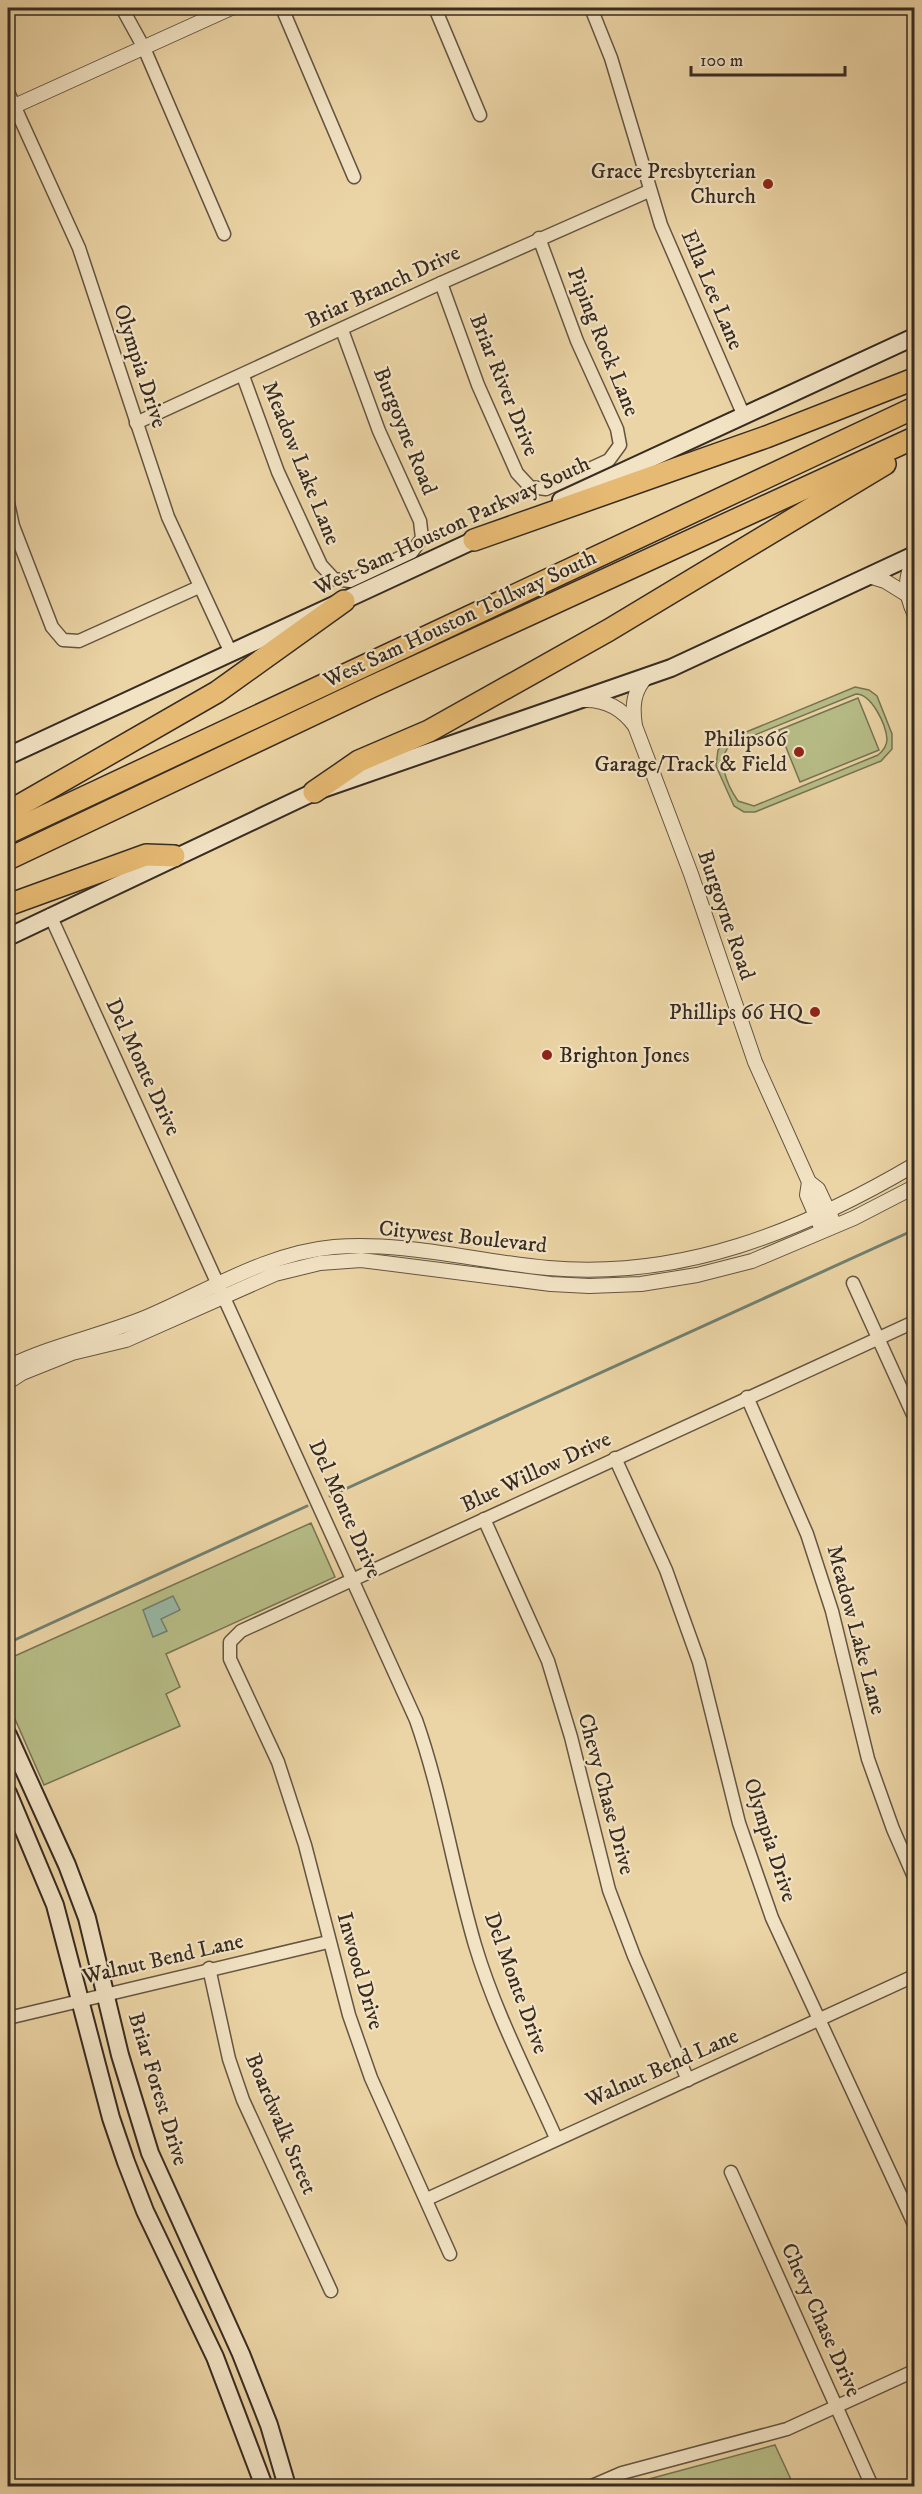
<svg xmlns="http://www.w3.org/2000/svg" width="922" height="2494" font-family="'IM FELL DW Pica',serif">
<rect width="100%" height="100%" fill="#ebd4a5"/>
<filter id="stains"><feTurbulence type="fractalNoise" baseFrequency=".00333" numOctaves="4"/><feColorMatrix values="0 0 0 0 .2 0 0 0 0 .09 0 0 0 0 .02 0 0 0 .5 -.17"/></filter>
<radialGradient id="worn" r=".72"><stop offset=".6" stop-color="#630" stop-opacity="0"/><stop offset="1" stop-color="#630" stop-opacity=".3"/></radialGradient>
<g fill="#b7bd87" stroke="#777454" stroke-width="1.5" fill-rule="evenodd">
<path d="M855,687l14,3 8,6 15,38v15l-11,12 -126,51h-11l-10,-6 -18,-40 2,-16 9,-10zM856,694c16,0 30,31 31,45 0,7 -4,12 -9,16l-124,51 -16,-5c-11,-16 -22,-41 -8,-56z"/>
<path d="M858,698l21,52 -79,32 -21,-52z"/>
<path d="M311,1523l24,54 -169,77 14,33 -14,7 14,32 -136,59 -36,-82v-44z"/>
<path d="M775,2445l19,41h-158l13,-7z"/>
</g>
<path fill="#98b8a6" stroke="#718071" stroke-width="1.5" d="M173,1596l7,14 -19,9 6,12 -14,6 -10,-27z"/>
<g fill="none" stroke-linecap="round" stroke-linejoin="round">
<g stroke="#718071" stroke-width="3">
<path d="M330,1496l584,-266"/>
<path d="M8,1643l299,-137"/>
</g>
<defs>
<g id="minor">
<path d="M122,8l22,40 80,186"/>
<path d="M282,8l72,169"/>
<path d="M435,8l45,107"/>
<path d="M591,8l20,50 50,167 83,191"/>
<path d="M8,92l71,156 89,269 63,136"/>
<path d="M441,283l37,102 39,88 13,14 16,2 63,-29 11,-15 -3,-16 -40,-88 -38,-103"/>
<path d="M243,376l35,96 43,93 13,14 16,2 62,-29 10,-14 -2,-17 -41,-90 -37,-101"/>
<path d="M136,423l305,-140 208,-92"/>
<path d="M8,503l5,23 39,101 11,13 16,1 120,-54"/>
<path d="M50,915l366,805c26,74 37,150 59,225 20,67 53,130 81,193"/>
<path d="M853,1283l61,134"/>
<path d="M747,1397l60,137 25,77 36,148 25,70 21,48"/>
<path d="M615,1458l51,112 33,92 40,161 33,95 142,306"/>
<path d="M484,1519l64,142 23,76 38,153 25,66 54,124"/>
<path d="M209,1968l20,91 14,41 88,191"/>
<path d="M8,2018l320,-76"/>
<path d="M731,2172l141,314"/>
<path d="M427,2199l487,-223"/>
<path d="M450,2254l-79,-176 -22,-63 -44,-170 -27,-83 -48,-103v-17l11,-11 673,-309"/>
<path d="M592,2486l30,-13 165,-44 127,-58"/>
</g>
<g id="tertiary">
<path d="M8,109l223,-101"/>
<path d="M914,556c-9,24 -10,34 0,57"/>
<path d="M869,576l16,5 21,13"/>
<path d="M647,676c-14,15 -15,30 -12,50l56,148 64,188 54,120 9,7 14,30"/>
<path d="M583,700c22,-1 39,8 52,26"/>
<path d="M809,1182l-2,13 13,30"/>
<path d="M8,1367c45,-22 93,-31 139,-50 61,-26 120,-64 187,-70 71,-6 144,15 214,21 133,12 254,-37 366,-103"/>
<path d="M8,1382l14,-9 50,-20 54,-13 149,-66 45,-11 41,-3 190,24 38,2 52,-2 56,-9 55,-14 102,-43 60,-31"/>
</g>
<g id="secondary">
<path d="M561,500l353,-163"/>
<path d="M8,756l475,-220"/>
<path d="M8,937l306,-145 357,-124 243,-113"/>
<path d="M8,1735l59,130 20,53 33,137 30,98 91,201 28,71 18,61"/>
<path d="M8,1793l47,112 56,213 15,44 19,49 70,146 49,129"/>
</g>
<g id="motorway">
<path d="M474,540l292,-103 148,-58"/>
<path d="M314,792l45,-31 70,-30 180,-101 276,-166"/>
<path d="M8,812l209,-120 127,-91"/>
<path d="M8,833l906,-425"/>
<path d="M8,859l363,-172 543,-249"/>
<path d="M8,905l138,-50 28,1"/>
</g>
</defs>
<use href="#minor" stroke="#645543" stroke-width="15"/>
<use href="#tertiary" stroke="#645543" stroke-width="16"/>
<use href="#secondary" stroke="#372b22" stroke-width="20"/>
<use href="#motorway" stroke="#372b22" stroke-width="24"/>
<use href="#minor" stroke="#f2e3c4" stroke-width="12"/>
<use href="#tertiary" stroke="#f2e3c4" stroke-width="14"/>
<use href="#secondary" stroke="#f2e3c4" stroke-width="16"/>
<use href="#motorway" stroke="#e6ba72" stroke-width="21"/>
</g>
<g fill="#8f2418" stroke="#f2e3c4" stroke-width="2">
<circle cx="768" cy="184" r="6"/>
<circle cx="799" cy="752" r="6"/>
<circle cx="815" cy="1012" r="6"/>
<circle cx="547" cy="1055" r="6"/>
</g>
<g text-anchor="middle" dominant-baseline="central" stroke-width="4.5" stroke-linejoin="round" paint-order="stroke">
<g font-size="22" fill="#372b22" stroke="#f2e3c4" text-anchor="end">
<text x="756" y="171">Grace Presbyterian<tspan x="756" dy="25">Church</tspan></text>
<text x="787" y="739">Philips66<tspan x="787" dy="25">Garage/Track &amp; Field</tspan></text>
<text x="803" y="1012">Phillips 66 HQ</text>
<text x="559" y="1055" text-anchor="start">Brighton Jones</text>
</g>
<g font-size="22" fill="#372b22" stroke="#f2e3c4">
<text transform="translate(383 287) rotate(-25)">Briar Branch Drive</text>
<text transform="translate(712 290) rotate(67)">Ella Lee Lane</text>
<text transform="translate(603 342) rotate(68)">Piping Rock Lane</text>
<text transform="translate(140 366) rotate(72)">Olympia Drive</text>
<text transform="translate(504 385) rotate(68)">Briar River Drive</text>
<text transform="translate(405 431) rotate(68)">Burgoyne Road</text>
<text transform="translate(301 463) rotate(68)">Meadow Lake Lane</text>
<text transform="translate(452 526) rotate(-25)">West Sam Houston Parkway South</text>
<text transform="translate(460 619) rotate(-25)">West Sam Houston Tollway South</text>
<text transform="translate(726 915) rotate(71)">Burgoyne Road</text>
<text transform="translate(143 1067) rotate(65)">Del Monte Drive</text>
<text transform="translate(463 1237) rotate(6)">Citywest Boulevard</text>
<text transform="translate(536 1472) rotate(-25)">Blue Willow Drive</text>
<text transform="translate(345 1509) rotate(66)">Del Monte Drive</text>
<text transform="translate(856 1630) rotate(75)">Meadow Lake Lane</text>
<text transform="translate(606 1794) rotate(75)">Chevy Chase Drive</text>
<text transform="translate(770 1840) rotate(72)">Olympia Drive</text>
<text transform="translate(163 1959) rotate(-13)">Walnut Bend Lane</text>
<text transform="translate(360 1971) rotate(74)">Inwood Drive</text>
<text transform="translate(516 1983) rotate(70)">Del Monte Drive</text>
<text transform="translate(662 2068) rotate(-24)">Walnut Bend Lane</text>
<text transform="translate(158 2089) rotate(73)">Briar Forest Drive</text>
<text transform="translate(281 2124) rotate(67)">Boardwalk Street</text>
<text transform="translate(821 2320) rotate(66)">Chevy Chase Drive</text>
</g>
</g>
<rect width="922" height="2494" fill="none" stroke="#ebd4a5" stroke-width="30"/>
<rect x="9" y="9" width="904" height="2476" fill="none" stroke="#372b22" stroke-width="3"/>
<rect x="15" y="15" width="892" height="2464" fill="none" stroke="#372b22" stroke-width="1.5"/>
<path d="M691 66v9h154v-9" fill="none" stroke="#372b22" stroke-width="3"/>
<text x="700" y="66" font-size="18" fill="#372b22" stroke="#f2e3c4" stroke-width="4.5" paint-order="stroke">100 m</text>
<rect width="100%" height="100%" filter="url(#stains)"/>
<rect width="100%" height="100%" fill="url(#worn)"/>
</svg>
